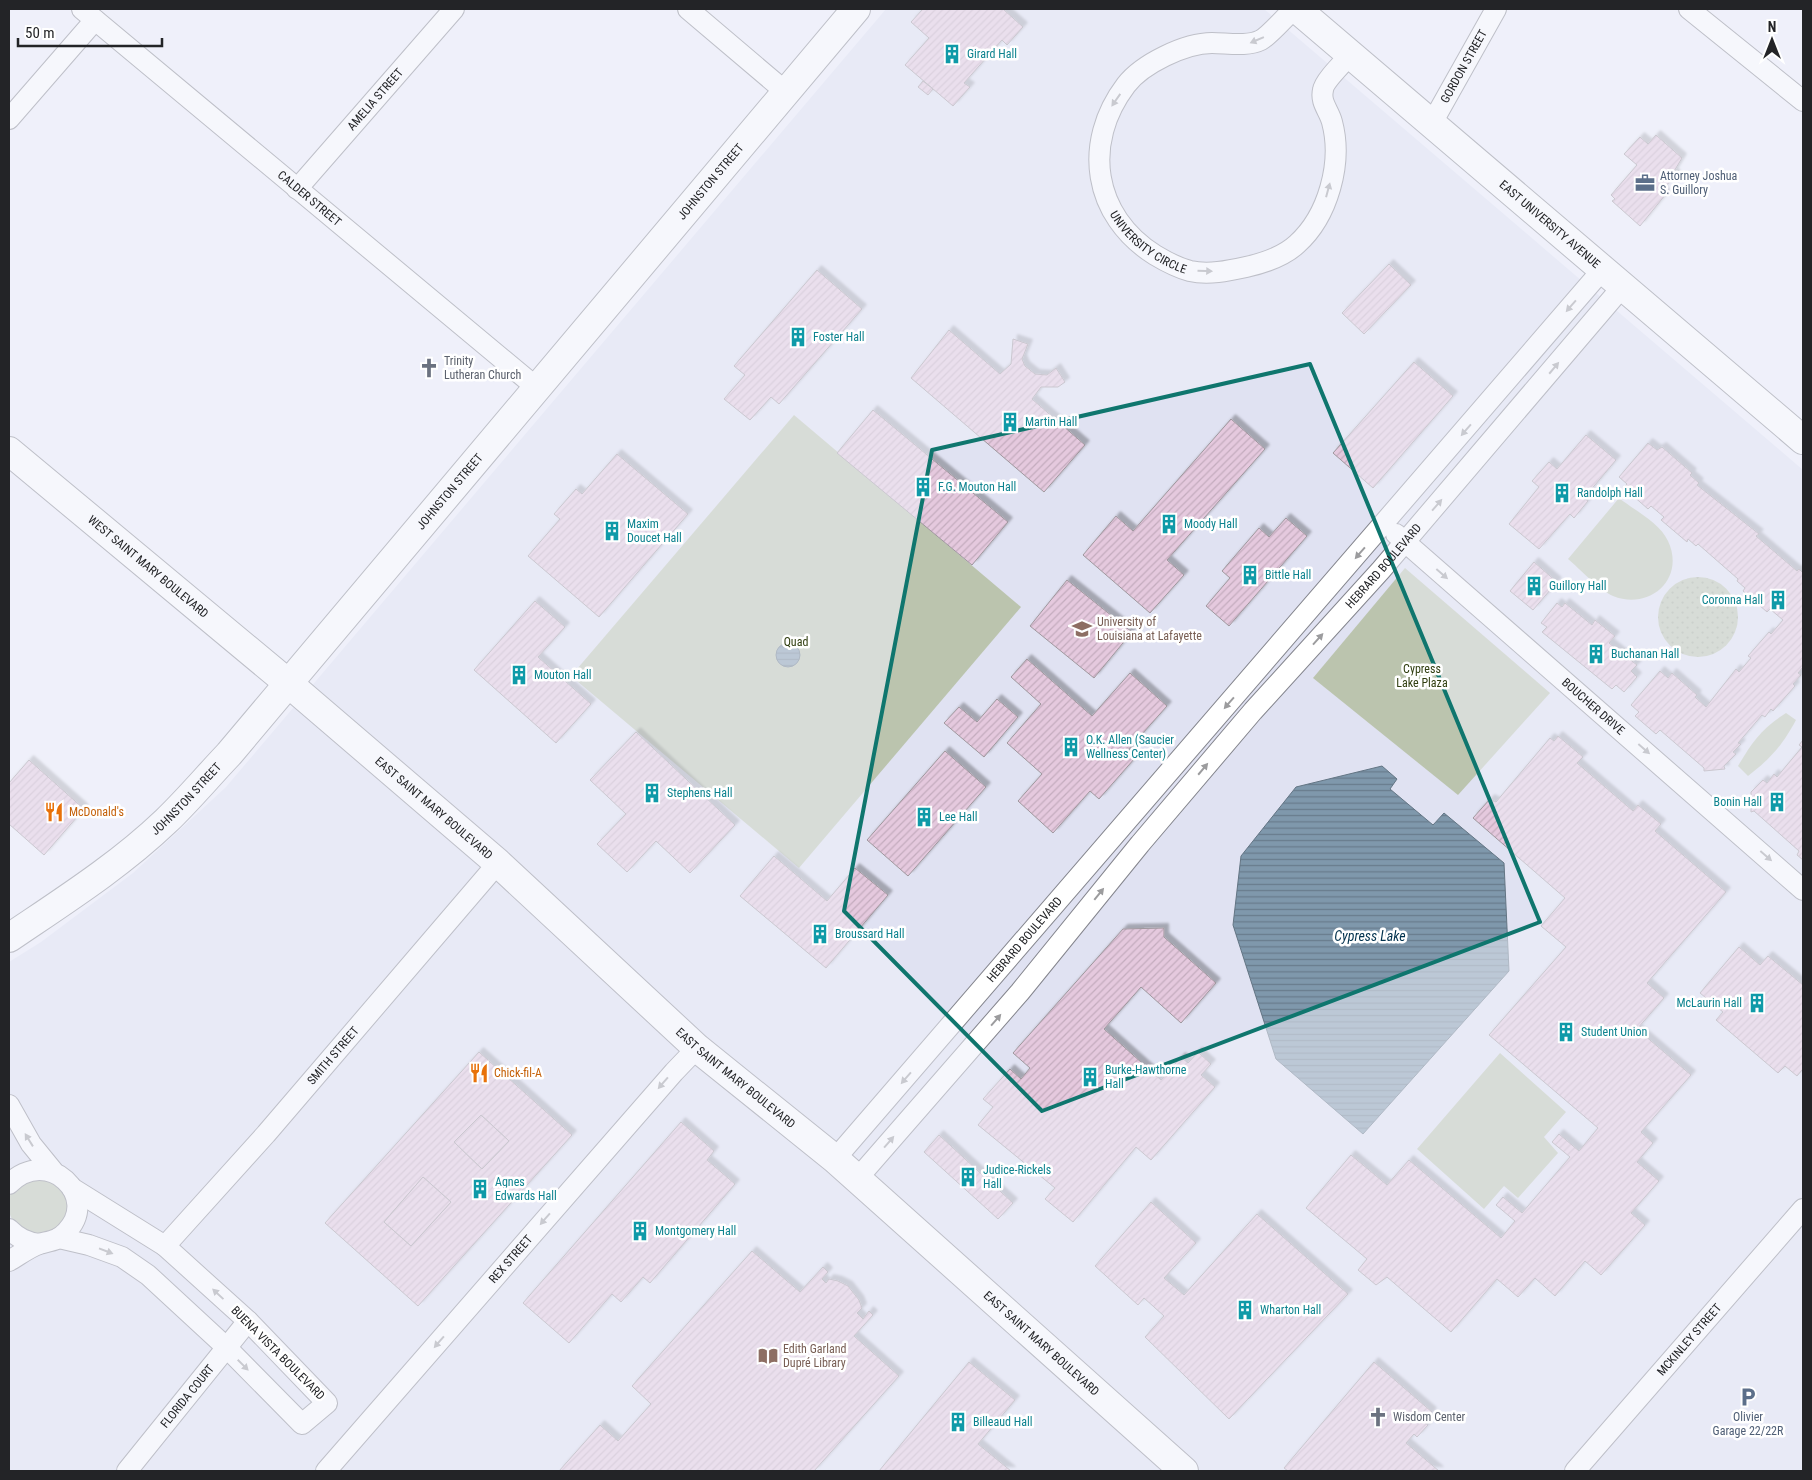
<svg xmlns="http://www.w3.org/2000/svg" width="1812" height="1480" font-family="'Roboto Condensed',sans-serif">
<defs>
<pattern id="garden-dots" width="8" height="8" patternUnits="userSpaceOnUse" patternTransform="scale(1.25)"><rect width="8" height="8" fill="#bbc4ae"/><path d="M2 2h.1M6 6h.1" fill="none" stroke="#a0a896" stroke-width="1.8" stroke-linecap="round"/></pattern>
<pattern id="water-rules" width="6" height="5" patternUnits="userSpaceOnUse" patternTransform="scale(1.25)"><rect width="6" height="5" fill="#7f98ac"/><path d="M0 2.5h6" fill="none" stroke="#687c8c"/></pattern>
<pattern id="building-hatch" width="6" height="6" patternUnits="userSpaceOnUse" patternTransform="scale(1.25)"><rect width="6" height="6" fill="#e5c9de"/><path d="M-1 1l2-2M0 6l6-6M5 7l2-2" fill="none" stroke="#c4acbe"/></pattern>
<filter id="shadow"><feDropShadow dx="4.5" dy="-4.5" stdDeviation="1" flood-color="#0004"/></filter>
</defs>
<rect width="100%" height="100%" fill="#eff0fa"/>
<path fill="#e0e2f2" d="M886,9h378l539,461v1001h-1794v-509l32,-20 92,-69 93,-86z"/>
<g fill="#bbc4ae">
<path d="M794,415l227,192 -222,261 -228,-192z"/>
<path d="M1619,498c15,12 41,25 49,43 18,38 -19,70 -55,55 -14,-6 -33,-27 -45,-37z"/>
<path d="M1405,568l145,125 -92,102 -145,-117z"/>
<path d="M1786,713l10,7c-14,26 -25,38 -48,56l-10,-10c14,-24 24,-38 48,-53z"/>
<path d="M1500,1053l66,59 -22,25 14,16 -40,45 -14,-12 -20,23 -67,-60z"/>
<path d="M39,1176l25,13c2,5 6,13 6,18 -1,19 -25,36 -43,27 -14,-7 -25,-27 -15,-42 5,-7 20,-12 27,-16z"/>
</g>
<circle fill="url(#garden-dots)" cx="1698" cy="617" r="40"/>
<g fill="url(#water-rules)" stroke="#637584">
<circle cx="788" cy="655" r="12"/>
<path d="M1382,766l15,13 -7,10 43,36 11,-12 60,50 5,108 -146,163 -87,-75 -43,-134 8,-69 55,-69z"/>
</g>
<g fill="url(#building-hatch)" stroke="#9f979d" fill-rule="evenodd" filter="url(#shadow)">
<path d="M923,9h80l20,18 -16,18 -5,-5 -38,43 6,4 -17,19 -48,-41 24,-27 -18,-16z"/>
<path d="M923,81l10,8 -5,6 -10,-8z"/>
<path d="M1656,135l26,23 -9,15 3,2 -14,15 4,4 -26,32 -28,-25 3,-2 -4,-4 26,-30 -13,-11 16,-17 8,7z"/>
<path d="M1389,264l22,21 -47,49 -22,-21z"/>
<path d="M817,270l45,39 -83,95 -8,-7 -21,23 -26,-21 21,-24 -11,-9z"/>
<path d="M949,330l51,44 11,-10 2,-25 15,5 -6,15 3,7 10,8 12,1 9,-7 9,14 -7,5h-17l-9,12 53,46 -41,47 -133,-114z"/>
<path d="M1414,362l39,34 -80,92 -40,-35z"/>
<path d="M873,410l135,112 -36,43 -135,-112z"/>
<path d="M1231,419l34,30 -98,111 17,15 -34,38 -67,-58 33,-39 17,15z"/>
<path d="M1586,435l30,25 -32,38 4,3 -14,17 -4,-4 -31,35 -30,-25 30,-37 -7,-6 17,-19 8,7z"/>
<path d="M1648,443l9,7 5,-3 30,26 -2,2 9,8 -2,2 62,49 -3,2 41,35 2,-2 4,4v94l-5,6 3,2 -8,9 2,2 -22,25 -2,-2 -6,8 -3,-2 -24,28 3,1 -8,8 3,2 -12,12 1,3 -21,2v-3l-44,-38 -4,4 -21,-18 4,-4 -8,-7 29,-34 8,7 4,-5 25,22 -2,2 11,10 30,-38 3,3 12,-14 -3,-2 21,-24 2,2 12,-14 -13,-11 -3,3 -24,-21 2,-3 -8,-7 1,-2 -40,-35 -2,2 -8,-7 -1,3 -26,-22 3,-3 -13,-11 -3,3 -24,-21 3,-4 -8,-7z"/>
<path d="M617,454l71,60 -89,103 -71,-61 32,-37 -6,-5 22,-25 6,5z"/>
<path d="M1286,518l21,18 -78,90 -23,-20 24,-28 -8,-7 37,-43 10,9z"/>
<path d="M1534,562l23,20 -24,28 -23,-19z"/>
<path d="M1067,580l65,52 -38,46 -64,-52z"/>
<path d="M535,601l30,26 -27,30 53,47 -35,39 -82,-73z"/>
<path d="M1557,603l5,4 3,-4 27,22 3,-5 20,16 -6,7 28,22 -6,6 6,6 -13,15 -8,-7 -4,4 -70,-57 5,-5 -6,-4z"/>
<path d="M1027,659l65,57 38,-43 37,33 -40,45 8,7 -36,41 -9,-8 -37,42 -35,-32 24,-27 -35,-31 34,-39 -30,-27z"/>
<path d="M997,699l21,18 -34,40 -40,-34 15,-16 18,15z"/>
<path d="M636,732l99,93 -45,48 -34,-32 -29,31 -30,-28 29,-30 -36,-34z"/>
<path d="M1558,736l25,21 -6,6 56,48 5,-6 23,19 -6,7 71,61 -79,91 17,15 -27,31 54,46 -50,57 12,11 -16,19 22,19 -28,32 14,12 -44,50 -16,-14 -30,35 -20,-18 -17,19 -21,-18 -46,53 -64,-55 -11,8 -18,-15 9,-11 -61,-51 45,-53 36,30 22,-25 92,78 14,-17 -19,-16 7,-8 19,16 48,-56 -18,-15 7,-8 20,17 19,-23 -109,-93 77,-88 -25,-21 24,-28 -92,-80 17,-19 6,3 54,-64 4,3z"/>
<path d="M1803,740v120l-6,-5 2,-4 -45,-40 -3,1v-20l12,-12 4,3 7,-9 3,3 25,-30 -3,-2z"/>
<path d="M945,751l41,36 -78,89 -41,-36z"/>
<path d="M29,760l55,49 -40,46 -35,-31v-41z"/>
<path d="M774,856l53,45 28,-33 33,27 -62,73 -86,-72z"/>
<path d="M1164,928v9l52,46 -35,40 -40,-36 -37,42 57,51 20,-23 7,6 10,-11 13,12 -10,11 14,12 -64,73 -15,-13 -63,75 -28,-23 10,-11 -77,-63 15,-18 -10,-8 27,-30 11,10 9,-11 -17,-15 110,-124z"/>
<path d="M1739,947l21,18 8,-9 35,29v84l-6,7 -12,-10 -7,7 -62,-53 7,-8 -23,-19z"/>
<path d="M479,1052l93,83 -154,171 -93,-83zM481,1115l28,26 -27,28 -28,-27zM423,1177l28,25 -40,44 -27,-24z"/>
<path d="M481,1115l28,26 -27,28 -28,-27z"/>
<path d="M681,1122l33,29 -7,9 28,24 -85,99 -7,-6 -22,25 -9,-8 -43,49 -46,-40z"/>
<path d="M939,1135l74,68 -15,16 -74,-67z"/>
<path d="M423,1177l28,25 -40,44 -27,-24z"/>
<path d="M1151,1202l45,41 -32,35 20,17 73,-81 91,80 -119,125 -84,-82 19,-21 -20,-18 -6,7 -43,-39z"/>
<path d="M752,1251l48,41 23,-25 5,5 -6,7 4,4 3,-4 9,2 10,5 11,14 3,8 -5,5 6,6 6,-8 4,4 -19,21 45,40 -85,95h-255l41,-46 18,16 33,-37 -19,-18z"/>
<path d="M969,1362l46,38 -37,44 33,27h-132z"/>
<path d="M1374,1362l58,50 -8,10 4,3 -11,12 -3,-3 -8,9 33,28h-151l-4,-3z"/>
</g>
<g fill="none" stroke-linecap="round" stroke-linejoin="round">
<defs>
<g id="street">
<path id="s1" d="M82,9l455,379"/>
<path d="M688,9l99,84"/>
<path id="s2" d="M1294,9c-9,8 -24,26 -33,31 -14,7 -34,3 -49,3 -27,0 -70,21 -86,42 -44,58 -33,131 29,170 10,6 23,13 35,16 18,4 38,0 56,-4 18,-4 37,-10 51,-23 31,-28 46,-81 35,-122 -3,-12 -12,-19 -9,-32 1,-9 21,-28 28,-36"/>
<path d="M1689,9l114,92"/>
<path d="M9,119l86,-99"/>
<path id="s3" d="M1432,123l64,-114"/>
<path id="s4" d="M297,189l157,-180"/>
<path id="s5" d="M1396,534l407,356"/>
<path d="M9,1105l22,39 22,27"/>
<path id="s6" d="M835,1159l768,-890"/>
<path id="s7" d="M857,1179l163,-187 120,-148 113,-133 128,-141 242,-284"/>
<path d="M9,1184c39,-39 92,13 57,48 -8,9 -17,9 -27,12 -11,4 -21,12 -30,17"/>
<path d="M9,1229c9,9 17,13 30,15"/>
<path d="M59,1238l30,7 33,12 26,18 78,72 76,77 25,-21 -79,-82 -83,-75 -93,-58"/>
<path id="s8" d="M165,1246l101,-112 232,-271"/>
<path id="s9" d="M127,1471l121,-150"/>
<path id="s10" d="M326,1471l348,-399 23,-24"/>
<path id="s11" d="M1575,1471l228,-262"/>
</g>
<g id="secondary">
<path id="s12" d="M1297,9l506,431"/>
<path id="s13" d="M9,451l279,232 210,180 199,185 138,111 349,312"/>
<path id="s14" d="M9,938c53,-36 110,-72 157,-117 22,-21 42,-45 63,-67l627,-745"/>
</g>
</defs>
<use href="#street" stroke="#84858d" stroke-width="22"/>
<use href="#secondary" stroke="#84858d" stroke-width="30"/>
<use href="#street" stroke="#fff" stroke-width="20"/>
<use href="#secondary" stroke="#fff" stroke-width="28"/>
</g>
<defs><path id="oneway-solid" d="M-6-.8H1V-3.2L6.5 0L1 3.2V.8H-6Z" transform="scale(1.25)"/></defs>
<g fill="#9c9c9e">
<use href="#oneway-solid" transform="translate(1257 40) rotate(157)"/>
<use href="#oneway-solid" transform="translate(1116 100) rotate(125)"/>
<use href="#oneway-solid" transform="translate(1328 190) rotate(-75)"/>
<use href="#oneway-solid" transform="translate(1205 271) rotate(2)"/>
<use href="#oneway-solid" transform="translate(1571 306) rotate(131)"/>
<use href="#oneway-solid" transform="translate(1554 368) rotate(-50)"/>
<use href="#oneway-solid" transform="translate(1466 430) rotate(131)"/>
<use href="#oneway-solid" transform="translate(1437 505) rotate(-49)"/>
<use href="#oneway-solid" transform="translate(1360 553) rotate(131)"/>
<use href="#oneway-solid" transform="translate(1442 574) rotate(41)"/>
<use href="#oneway-solid" transform="translate(1318 639) rotate(-48)"/>
<use href="#oneway-solid" transform="translate(1229 703) rotate(131)"/>
<use href="#oneway-solid" transform="translate(1644 749) rotate(41)"/>
<use href="#oneway-solid" transform="translate(1203 769) rotate(-50)"/>
<use href="#oneway-solid" transform="translate(1766 856) rotate(41)"/>
<use href="#oneway-solid" transform="translate(1099 894) rotate(-51)"/>
<use href="#oneway-solid" transform="translate(996 1020) rotate(-49)"/>
<use href="#oneway-solid" transform="translate(906 1078) rotate(131)"/>
<use href="#oneway-solid" transform="translate(663 1083) rotate(131)"/>
<use href="#oneway-solid" transform="translate(29 1140) rotate(-122)"/>
<use href="#oneway-solid" transform="translate(889 1142) rotate(-49)"/>
<use href="#oneway-solid" transform="translate(545 1219) rotate(131)"/>
<use href="#oneway-solid" transform="translate(106 1251) rotate(21)"/>
<use href="#oneway-solid" transform="translate(218 1294) rotate(-137)"/>
<use href="#oneway-solid" transform="translate(439 1342) rotate(131)"/>
<use href="#oneway-solid" transform="translate(243 1365) rotate(45)"/>
</g>
<path d="M0 0H1812V1480H0ZM1310,364l230,558 -498,189 -198,-200 88,-461z" fill="#eff0fa" fill-opacity=".55" fill-rule="evenodd"/>
<path fill="none" stroke="#0f766e" stroke-width="4" stroke-linejoin="round" d="M1310,364l230,558 -498,189 -198,-200 88,-461z"/>
<defs>
<symbol id="building-bare" viewBox="-9 -9 18 18"><path d="M-4-6H4V6H1V3H-1V6H-4ZM-2.5-4.3h1.7v1.8h-1.7ZM.8-4.3h1.7v1.8H.8ZM-2.5-1h1.7V.8h-1.7ZM.8-1h1.7V.8H.8Z" fill="#0f9aa8" stroke="#fff" stroke-width="2.5" paint-order="stroke"/></symbol>
<symbol id="office-bare" viewBox="-9 -9 18 18"><path d="M-6-3h4V-5.5h4V-3h4V5H-6ZM-1-4.5V-3h2v-1.5ZM-6 0V1H6V0Z" fill="#5c6f8a" stroke="#fff" stroke-width="2.5" paint-order="stroke"/></symbol>
<symbol id="church-bare" viewBox="-9 -9 18 18"><path d="M-1.2-6h2.4v3.5h3.3v2.4h-3.3V6h-2.4V-.1h-3.3v-2.4h3.3Z" fill="#6b7280" stroke="#fff" stroke-width="2.5" paint-order="stroke"/></symbol>
<symbol id="university-bare" viewBox="-9 -9 18 18"><path d="M0-5L7-2L0 1L-7-2ZM-4 1L0 2.5L4 1V4Q0 6-4 4Z" fill="#8d6e63" stroke="#fff" stroke-width="2.5" paint-order="stroke"/></symbol>
<symbol id="restaurant-bare" viewBox="-9 -9 18 18"><path d="M-5-6h1v4h1v-4h1v4h1v-4h1v5L-1.5 .5V6h-2V.5L-5-1ZM5-6V6H3V1.5H1.5Q1.5-4 5-6Z" fill="#e8710a" stroke="#fff" stroke-width="2.5" paint-order="stroke"/></symbol>
<symbol id="library-bare" viewBox="-9 -9 18 18"><path d="M-6-4Q-3-5.5-.7-3.5V5Q-3 3-6 4ZM6-4Q3-5.5 .7-3.5V5Q3 3 6 4Z" fill="#8d6e63" stroke="#fff" stroke-width="2.5" paint-order="stroke"/></symbol>
<symbol id="parking-bare" viewBox="-9 -9 18 18"><path d="M-3.5-5.5H1a3.5 3.5 0 0 1 0 7H-1V5.5H-3.5ZM-1-3.4V-.6H.8a1.4 1.4 0 0 0 0-2.8Z" fill="#5c6f8a" stroke="#fff" stroke-width="2.5" paint-order="stroke"/></symbol>
</defs>
<g fill-rule="evenodd">
<use href="#building-bare" x="938" y="40" width="28" height="28"/>
<use href="#office-bare" x="1631" y="169" width="28" height="28"/>
<use href="#building-bare" x="784" y="323" width="28" height="28"/>
<use href="#church-bare" x="415" y="354" width="28" height="28"/>
<use href="#building-bare" x="996" y="408" width="28" height="28"/>
<use href="#building-bare" x="909" y="473" width="28" height="28"/>
<use href="#building-bare" x="1548" y="479" width="28" height="28"/>
<use href="#building-bare" x="1155" y="510" width="28" height="28"/>
<use href="#building-bare" x="598" y="517" width="28" height="28"/>
<use href="#building-bare" x="1236" y="561" width="28" height="28"/>
<use href="#building-bare" x="1520" y="572" width="28" height="28"/>
<use href="#building-bare" x="1764" y="586" width="28" height="28"/>
<use href="#university-bare" x="1068" y="615" width="28" height="28"/>
<use href="#building-bare" x="1582" y="640" width="28" height="28"/>
<use href="#building-bare" x="505" y="661" width="28" height="28"/>
<use href="#building-bare" x="1057" y="733" width="28" height="28"/>
<use href="#building-bare" x="638" y="779" width="28" height="28"/>
<use href="#building-bare" x="1763" y="788" width="28" height="28"/>
<use href="#restaurant-bare" x="40" y="798" width="28" height="28"/>
<use href="#building-bare" x="910" y="803" width="28" height="28"/>
<use href="#building-bare" x="806" y="920" width="28" height="28"/>
<use href="#building-bare" x="1743" y="989" width="28" height="28"/>
<use href="#building-bare" x="1552" y="1018" width="28" height="28"/>
<use href="#restaurant-bare" x="465" y="1059" width="28" height="28"/>
<use href="#building-bare" x="1076" y="1063" width="28" height="28"/>
<use href="#building-bare" x="954" y="1163" width="28" height="28"/>
<use href="#building-bare" x="466" y="1175" width="28" height="28"/>
<use href="#building-bare" x="626" y="1217" width="28" height="28"/>
<use href="#building-bare" x="1231" y="1296" width="28" height="28"/>
<use href="#library-bare" x="754" y="1342" width="28" height="28"/>
<use href="#parking-bare" x="1734" y="1383" width="28" height="28"/>
<use href="#church-bare" x="1364" y="1403" width="28" height="28"/>
<use href="#building-bare" x="944" y="1408" width="28" height="28"/>
</g>
<g text-anchor="middle" dominant-baseline="central" stroke-width="5" stroke-linejoin="round" paint-order="stroke">
<g font-size="12" fill="#0d838f" stroke="#fff" text-anchor="start">
<text x="967" y="54">Girard Hall</text>
<text x="813" y="337">Foster Hall</text>
<text x="1025" y="422">Martin Hall</text>
<text x="938" y="487">F.G. Mouton Hall</text>
<text x="1577" y="493">Randolph Hall</text>
<text x="627" y="524">Maxim<tspan x="627" dy="14">Doucet Hall</tspan></text>
<text x="1184" y="524">Moody Hall</text>
<text x="1265" y="575">Bittle Hall</text>
<text x="1549" y="586">Guillory Hall</text>
<text x="1763" y="600" text-anchor="end">Coronna Hall</text>
<text x="1611" y="654">Buchanan Hall</text>
<text x="534" y="675">Mouton Hall</text>
<text x="1086" y="740">O.K. Allen (Saucier<tspan x="1086" dy="14">Wellness Center)</tspan></text>
<text x="667" y="793">Stephens Hall</text>
<text x="1762" y="802" text-anchor="end">Bonin Hall</text>
<text x="939" y="817">Lee Hall</text>
<text x="835" y="934">Broussard Hall</text>
<text x="1742" y="1003" text-anchor="end">McLaurin Hall</text>
<text x="1581" y="1032">Student Union</text>
<text x="1105" y="1070">Burke-Hawthorne<tspan x="1105" dy="14">Hall</tspan></text>
<text x="983" y="1170">Judice-Rickels<tspan x="983" dy="14">Hall</tspan></text>
<text x="495" y="1182">Agnes<tspan x="495" dy="14">Edwards Hall</tspan></text>
<text x="655" y="1231">Montgomery Hall</text>
<text x="1260" y="1310">Wharton Hall</text>
<text x="973" y="1422">Billeaud Hall</text>
</g>
<g font-size="12" fill="#232427" stroke="#fff">
<text stroke="none"><textPath href="#s3" startOffset="65">GORDON STREET</textPath></text>
<text stroke="none"><textPath href="#s4" startOffset="119">AMELIA STREET</textPath></text>
<text stroke="none"><textPath href="#s14" startOffset="1036">JOHNSTON STREET</textPath></text>
<text stroke="none"><textPath href="#s1" startOffset="296">CALDER STREET</textPath></text>
<text stroke="none"><textPath href="#s12" startOffset="332">EAST UNIVERSITY AVENUE</textPath></text>
<text stroke="none"><textPath href="#s2" startOffset="376">UNIVERSITY CIRCLE</textPath></text>
<text stroke="none"><textPath href="#s14" startOffset="631">JOHNSTON STREET</textPath></text>
<text stroke="none"><textPath href="#s7" startOffset="808">HEBRARD BOULEVARD</textPath></text>
<text stroke="none"><textPath href="#s13" startOffset="181">WEST SAINT MARY BOULEVARD</textPath></text>
<text stroke="none"><textPath href="#s5" startOffset="262">BOUCHER DRIVE</textPath></text>
<text stroke="none"><textPath href="#s14" startOffset="226">JOHNSTON STREET</textPath></text>
<text stroke="none"><textPath href="#s13" startOffset="555">EAST SAINT MARY BOULEVARD</textPath></text>
<text stroke="none"><textPath href="#s6" startOffset="290">HEBRARD BOULEVARD</textPath></text>
<text stroke="none"><textPath href="#s8" startOffset="254">SMITH STREET</textPath></text>
<text stroke="none"><textPath href="#s13" startOffset="960">EAST SAINT MARY BOULEVARD</textPath></text>
<text stroke="none"><textPath href="#s10" startOffset="281">REX STREET</textPath></text>
<text stroke="none"><textPath href="#s11" startOffset="174">MCKINLEY STREET</textPath></text>
<text stroke="none"><textPath href="#s13" startOffset="1365">EAST SAINT MARY BOULEVARD</textPath></text>
<text transform="translate(278 1353) rotate(45)">BUENA VISTA BOULEVARD</text>
<text stroke="none"><textPath href="#s9" startOffset="96">FLORIDA COURT</textPath></text>
</g>
<g font-size="12" fill="#4e5e75" stroke="#fff" text-anchor="start">
<text x="1660" y="176">Attorney Joshua<tspan x="1660" dy="14">S. Guillory</tspan></text>
<text x="1748" y="1417" text-anchor="middle">Olivier<tspan x="1748" dy="14">Garage 22/22R</tspan></text>
</g>
<g font-size="12" fill="#5b616d" stroke="#fff" text-anchor="start">
<text x="444" y="361">Trinity<tspan x="444" dy="14">Lutheran Church</tspan></text>
<text x="1393" y="1417">Wisdom Center</text>
</g>
<g font-size="12" fill="#785e54" stroke="#fff" text-anchor="start">
<text x="1097" y="622">University of<tspan x="1097" dy="14">Louisiana at Lafayette</tspan></text>
<text x="783" y="1349">Edith Garland<tspan x="783" dy="14">Dupré Library</tspan></text>
</g>
<g font-size="12" fill="#303e10" stroke="#fff">
<text x="796" y="642">Quad</text>
<text x="1422" y="669">Cypress<tspan x="1422" dy="14">Lake Plaza</tspan></text>
</g>
<g font-size="12" fill="#c56008" stroke="#fff" text-anchor="start">
<text x="69" y="812">McDonald's</text>
<text x="494" y="1073">Chick-fil-A</text>
</g>
<g font-size="14" font-style="italic" fill="#00314d" stroke="#fff">
<text x="1370" y="936">Cypress Lake</text>
</g>
</g>
<rect width="1812" height="1480" fill="none" stroke="#232427" stroke-width="20"/>
<g transform="translate(1772 40)" stroke="#ffffff" stroke-width="4" paint-order="stroke">
<path d="M0-4L9 19L0 12L-9 19Z" fill="#232427"/>
<text y="-8" font-size="14" font-weight="bold" text-anchor="middle" fill="#232427">N</text>
</g>
<path d="M18 38v8h144v-8" fill="none" stroke="#232427" stroke-width="2.5"/>
<text x="25" y="38" font-size="15" fill="#232427" stroke="#ffffff" stroke-width="4" paint-order="stroke">50 m</text>
</svg>
